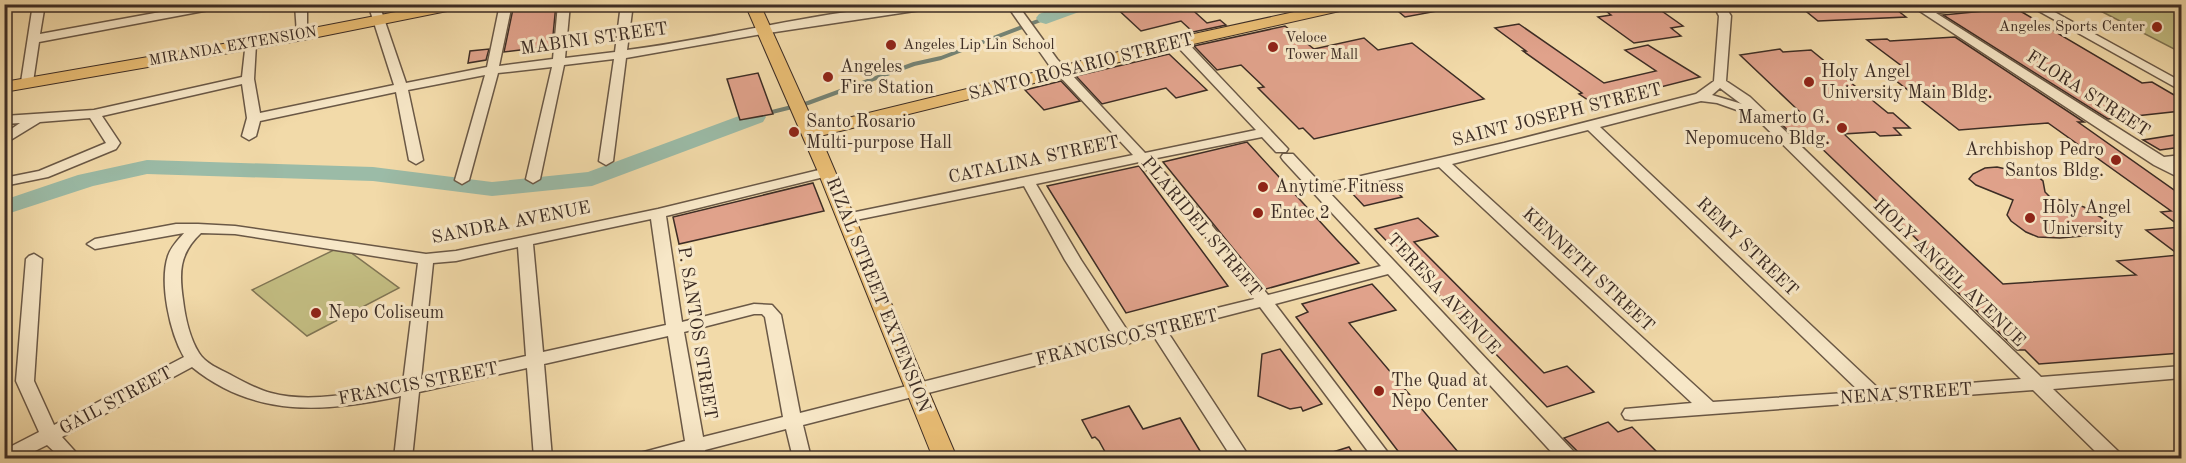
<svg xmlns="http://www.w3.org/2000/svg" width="2186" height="463" font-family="'Old Standard TT',serif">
<rect width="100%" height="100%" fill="#f2daa9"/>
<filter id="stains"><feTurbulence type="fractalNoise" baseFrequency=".00333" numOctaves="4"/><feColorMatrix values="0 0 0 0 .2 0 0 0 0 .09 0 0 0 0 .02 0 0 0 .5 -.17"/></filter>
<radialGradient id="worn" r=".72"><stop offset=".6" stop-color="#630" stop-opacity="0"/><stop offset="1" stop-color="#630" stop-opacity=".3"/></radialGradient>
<g fill="#c3bd82" stroke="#807554" stroke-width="1.5">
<path d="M2089,5h92v44l-5,1z"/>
<path d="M342,246l57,42 -92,48 -55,-46z"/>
</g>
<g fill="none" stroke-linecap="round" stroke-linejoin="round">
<path stroke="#758273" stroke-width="4" d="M768,113l40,-10 106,-39 27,-6 105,-40"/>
<g fill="#9bbba7" fill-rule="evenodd">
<path d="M1064,4h28l-2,4 -44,16 -7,-2 -3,-4 3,-4z"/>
<path d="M755,110l8,2 3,5 -3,5 -171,64 -100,10 -119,-15 -226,-7 -54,12 -89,29v-15l74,-25 69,-15 226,7 119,15 96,-10z"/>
</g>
</g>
<g fill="#e0a28b" stroke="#3d2d25" stroke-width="1.5">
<path d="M514,4h42l-4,42 -48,6z"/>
<path d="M1112,4h38l4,4 32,-4 21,19 13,-3 6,5 -33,7 -12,-11 -40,10z"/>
<path d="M1408,4h34l1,6 -38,7 -12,-10z"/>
<path d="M1597,4h42l6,5 11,-2 27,19 -12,2 10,8 -47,7 -36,-26 13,-2z"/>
<path d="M1797,4h92l17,13 -88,4z"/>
<path d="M2015,8l127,75 10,-1 29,17v12l-73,8 -165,-104z"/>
<path d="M1519,24l85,59 52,-12 -31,-21 23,-5 52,32 -106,27 -15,-10 3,-1 -59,-42h3l-31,-23z"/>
<path d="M1285,26l29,23 50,-11 14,12 34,-7 72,56 -170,40 -11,-11 -4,1 -41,-41 6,-1 -23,-22 -24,5 -23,-24z"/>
<path d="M1955,37l129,85h-6l103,73v32l-20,-15 10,-1 -123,-88 -89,7 -78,-61 22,-2 -36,-27 20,-1 3,2z"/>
<path d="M489,49l-3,11 -18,3 2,-12z"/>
<path d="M1780,49l3,3 28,-2 77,63h5l17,15h-16l7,7 -21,1 -5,-4 -31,2 159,150 133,-9 -19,-14 62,-6 -33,-25 35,-3v126l-142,11 -14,-14h-8l-77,-75 13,-1 -138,-132h-15l-29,-28 29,-2 -60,-57z"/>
<path d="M1169,54l38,36 -31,8 -10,-10 -64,16 -26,-28z"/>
<path d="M758,73l15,41 -33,6 -13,-41z"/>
<path d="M1061,81l19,20 -36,9 -19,-20z"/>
<path d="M2181,134v13l-21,3 -17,-10z"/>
<path d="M1247,142l89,97 23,24 -93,26 -103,-127z"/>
<path d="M1139,166l89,120 -102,27 -79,-127z"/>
<path d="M1997,167l40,9 6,5 2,11 5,5 34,10 31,19 -20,9 -35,3 -22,-1 -12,-5 -15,-11 -4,-6 6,-15 -37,-15 -7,-6 4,-5 12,-6z"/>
<path d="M1386,181l16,16 -38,9 -15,-16z"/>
<path d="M813,183l11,28 -145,33 -6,-27z"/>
<path d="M1418,218l20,18 -24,6 130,131 23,-7 27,26 -47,15 -172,-178z"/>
<path d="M1372,284l24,26 -47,13 115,136h-60l-108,-142 12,-5 -6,-8z"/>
<path d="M1280,349l42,55 -19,7 -2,-4 -11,2 -32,-13 4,-42z"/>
<path d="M1129,406l14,23 37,-11 25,41h-96l-10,-18 -4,-4 -3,1 -10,-18z"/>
<path d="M1608,422l10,10 14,-5 32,32h-85l-2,-8 -13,-13z"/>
<path d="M1349,447l8,12h-36l-1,-3z"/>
</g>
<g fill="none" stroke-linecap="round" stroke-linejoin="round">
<defs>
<g id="minor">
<path d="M33,4h12l-5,30 164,-30h26l-5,3 -186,35 -6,40 -6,4 -6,-4z"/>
<path d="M295,4h12v34h-8l-2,-3z"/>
<path d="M368,4h11l27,79 81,-16 13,-63h12l-13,62 54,-7 5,-55h12l-5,54 50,-6 6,-48h12l-6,46c105,-13 213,-46 319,-46l-5,3 -179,27 -136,24 -13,103 -7,4 -7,-4 15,-102 -50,6 -24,114 -7,4 -7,-4 26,-112 -54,6 -29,107 -7,4 -7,-4 30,-105 -77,15 15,70 -7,4 -7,-4 -13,-68 -136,29 -4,15 -7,4 -7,-4 5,-18 -5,-34 -140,32 18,27 -4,6 -68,28 -44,9v-8l35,-7 67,-28 -16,-25 -50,4 -36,22v-10l16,-11 -16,1v-8l90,-6 148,-33 4,-36h8l2,3 -2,35 6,34 134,-28z"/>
<path d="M1006,4h11l40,55 88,94 111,-23 -80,-85 -2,-3 6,-4 4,1 104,110 -2,3h-10l-14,-15 -110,22 53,58 63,78 113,-29 -98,-106 -2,-3 2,-3h10l29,31 182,-42 192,-49 18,-13 5,-65 -6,-12h11l7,12 -5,65 24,16 291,280 141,-11v12l-129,11 67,64 2,5h-20l-69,-68 -402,30 -6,-1 -3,-5 3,-5 67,-6 -253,-236 -110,25 246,261 2,5h-20l-169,-184 -113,30 117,154h-19l-113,-151 -93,24 83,127h-18l-79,-123 -29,10 -4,-1 -317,81 8,33h-18l-7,-29 -81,21 1,8h-18l-1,-3 -15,3h-34l2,-5 45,-12 -17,-105 -124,28 8,94h-18l-7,-90 -108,24 -7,66h-18l7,-62c-74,16 -145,23 -209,-29l-130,70 19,21h-20l-14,-13 -26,13h-17v-8l35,-18 -23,-51 10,-122 3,-3 5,-2 8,5 -8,122 20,44 130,-68c-14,-24 -25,-74 -16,-101 3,-9 10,-16 16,-23l-89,16 -8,-5 8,-5 81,-15h22l37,2 191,28 30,-3 202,-42 169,-41 5,1 2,3 -2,3 -166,41 16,106 72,-18 18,1 9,10 19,98 312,-79 -47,-74 -41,-74 -178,36 -7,-4 7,-4 287,-59 -84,-90zM1720,88l20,15 2,1 -30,-9zM1701,101l16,2 37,13 267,263 -141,11 -280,-263zM1588,130l272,262 -147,10 -261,-238zM1139,162l56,61 59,76 -127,31 -46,-70 -45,-76zM651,219l15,106 -123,27 -10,-108zM201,233l34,1 183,29 -15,120c-40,9 -91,21 -132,10 -15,-4 -29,-12 -42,-19 -10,-5 -24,-11 -30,-21 -9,-14 -14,-36 -16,-53 -4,-28 -4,-46 18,-67zM518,247l8,109 -105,23 12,-116 23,-2zM754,314h8l3,3 18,100 -80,20 -19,-105z"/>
<path d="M1909,4h14l4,3 65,-3 -5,3 -51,6 228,144 18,-2v8l-7,1 7,5v10l-28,-14z"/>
<path d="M2026,4h14l142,78v9z"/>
</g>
<g id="major">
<path d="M437,4h32l-7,4 -159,32 -299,52v-10l299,-52z"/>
<path d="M745,4h15l55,122 365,-89 151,-33h29l-7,4 -173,39 -360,89 137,322h-24l-115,-286z"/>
</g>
</defs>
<use href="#minor" stroke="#6a5846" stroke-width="3"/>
<use href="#major" stroke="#3d2d25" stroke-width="2"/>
<use href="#minor" fill="#f7e7c7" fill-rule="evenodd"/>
<use href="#major" fill="#e9bd74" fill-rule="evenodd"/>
</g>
<g fill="#8f2418" stroke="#f7e7c7" stroke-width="2">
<circle cx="2157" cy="27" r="6"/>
<circle cx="891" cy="45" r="6"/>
<circle cx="1273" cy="47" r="6"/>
<circle cx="828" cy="77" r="6"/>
<circle cx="1809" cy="82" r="6"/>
<circle cx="1842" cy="128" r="6"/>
<circle cx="794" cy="132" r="6"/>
<circle cx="2116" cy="160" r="6"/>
<circle cx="1263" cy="187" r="6"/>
<circle cx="1258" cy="213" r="6"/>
<circle cx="2030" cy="218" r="6"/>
<circle cx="316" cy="313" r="6"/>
<circle cx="1379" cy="391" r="6"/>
</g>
<g text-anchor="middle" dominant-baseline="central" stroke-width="6" stroke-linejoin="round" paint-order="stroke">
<g font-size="15" fill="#3d2d25" stroke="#f7e7c7" text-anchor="start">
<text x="2145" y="27" text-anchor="end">Angeles Sports Center</text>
<text x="1285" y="38">Veloce<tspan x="1285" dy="17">Tower Mall</tspan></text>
<text x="903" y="45">Angeles Lip Lin School</text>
</g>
<g font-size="15" fill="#3d2d25" stroke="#f7e7c7">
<text transform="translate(233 47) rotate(-10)">MIRANDA EXTENSION</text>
</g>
<g font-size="18" fill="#3d2d25" stroke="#f7e7c7">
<text transform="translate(594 39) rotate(-8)">MABINI STREET</text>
<text transform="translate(1081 67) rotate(-14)">SANTO ROSARIO STREET</text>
<text transform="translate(2088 94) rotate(33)">FLORA STREET</text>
<text transform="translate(1557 115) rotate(-14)">SAINT JOSEPH STREET</text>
<text transform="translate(1034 160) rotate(-12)">CATALINA STREET</text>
<text transform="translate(511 223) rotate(-11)">SANDRA AVENUE</text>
<text transform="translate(1201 227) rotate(50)">PLARIDEL STREET</text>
<text transform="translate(1747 247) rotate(44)">REMY STREET</text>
<text transform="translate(1588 270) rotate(43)">KENNETH STREET</text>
<text transform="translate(1949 273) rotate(44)">HOLY ANGEL AVENUE</text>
<text transform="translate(1443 294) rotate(47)">TERESA AVENUE</text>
<text transform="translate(878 295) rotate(68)">RIZAL STREET EXTENSION</text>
<text transform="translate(697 333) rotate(81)">P. SANTOS STREET</text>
<text transform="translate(1127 338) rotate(-14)">FRANCISCO STREET</text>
<text transform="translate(418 384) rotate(-11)">FRANCIS STREET</text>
<text transform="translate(1906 394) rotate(-4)">NENA STREET</text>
<text transform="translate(116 401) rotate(-28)">GAIL STREET</text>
</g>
<g font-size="18" fill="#3d2d25" stroke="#f7e7c7" text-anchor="start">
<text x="840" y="67">Angeles<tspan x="840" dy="21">Fire Station</tspan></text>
<text x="1821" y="72">Holy Angel<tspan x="1821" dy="21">University Main Bldg.</tspan></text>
<text x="1830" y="118" text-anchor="end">Mamerto G.<tspan x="1830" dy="21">Nepomuceno Bldg.</tspan></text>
<text x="806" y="122">Santo Rosario<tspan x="806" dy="21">Multi-purpose Hall</tspan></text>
<text x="2104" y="150" text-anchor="end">Archbishop Pedro<tspan x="2104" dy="21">Santos Bldg.</tspan></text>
<text x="1275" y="187">Anytime Fitness</text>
<text x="2042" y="208">Holy Angel<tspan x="2042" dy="21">University</tspan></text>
<text x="1270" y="213">Entec 2</text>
<text x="328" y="313">Nepo Coliseum</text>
<text x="1391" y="381">The Quad at<tspan x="1391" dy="21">Nepo Center</tspan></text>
</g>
</g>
<rect width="2186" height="463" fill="none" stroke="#f2daa9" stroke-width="24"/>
<rect x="6" y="6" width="2174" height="451" fill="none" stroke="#3d2d25" stroke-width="3"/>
<rect x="12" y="12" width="2162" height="439" fill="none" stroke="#3d2d25" stroke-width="1.5"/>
<rect width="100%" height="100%" filter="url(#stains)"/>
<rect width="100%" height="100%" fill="url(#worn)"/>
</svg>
